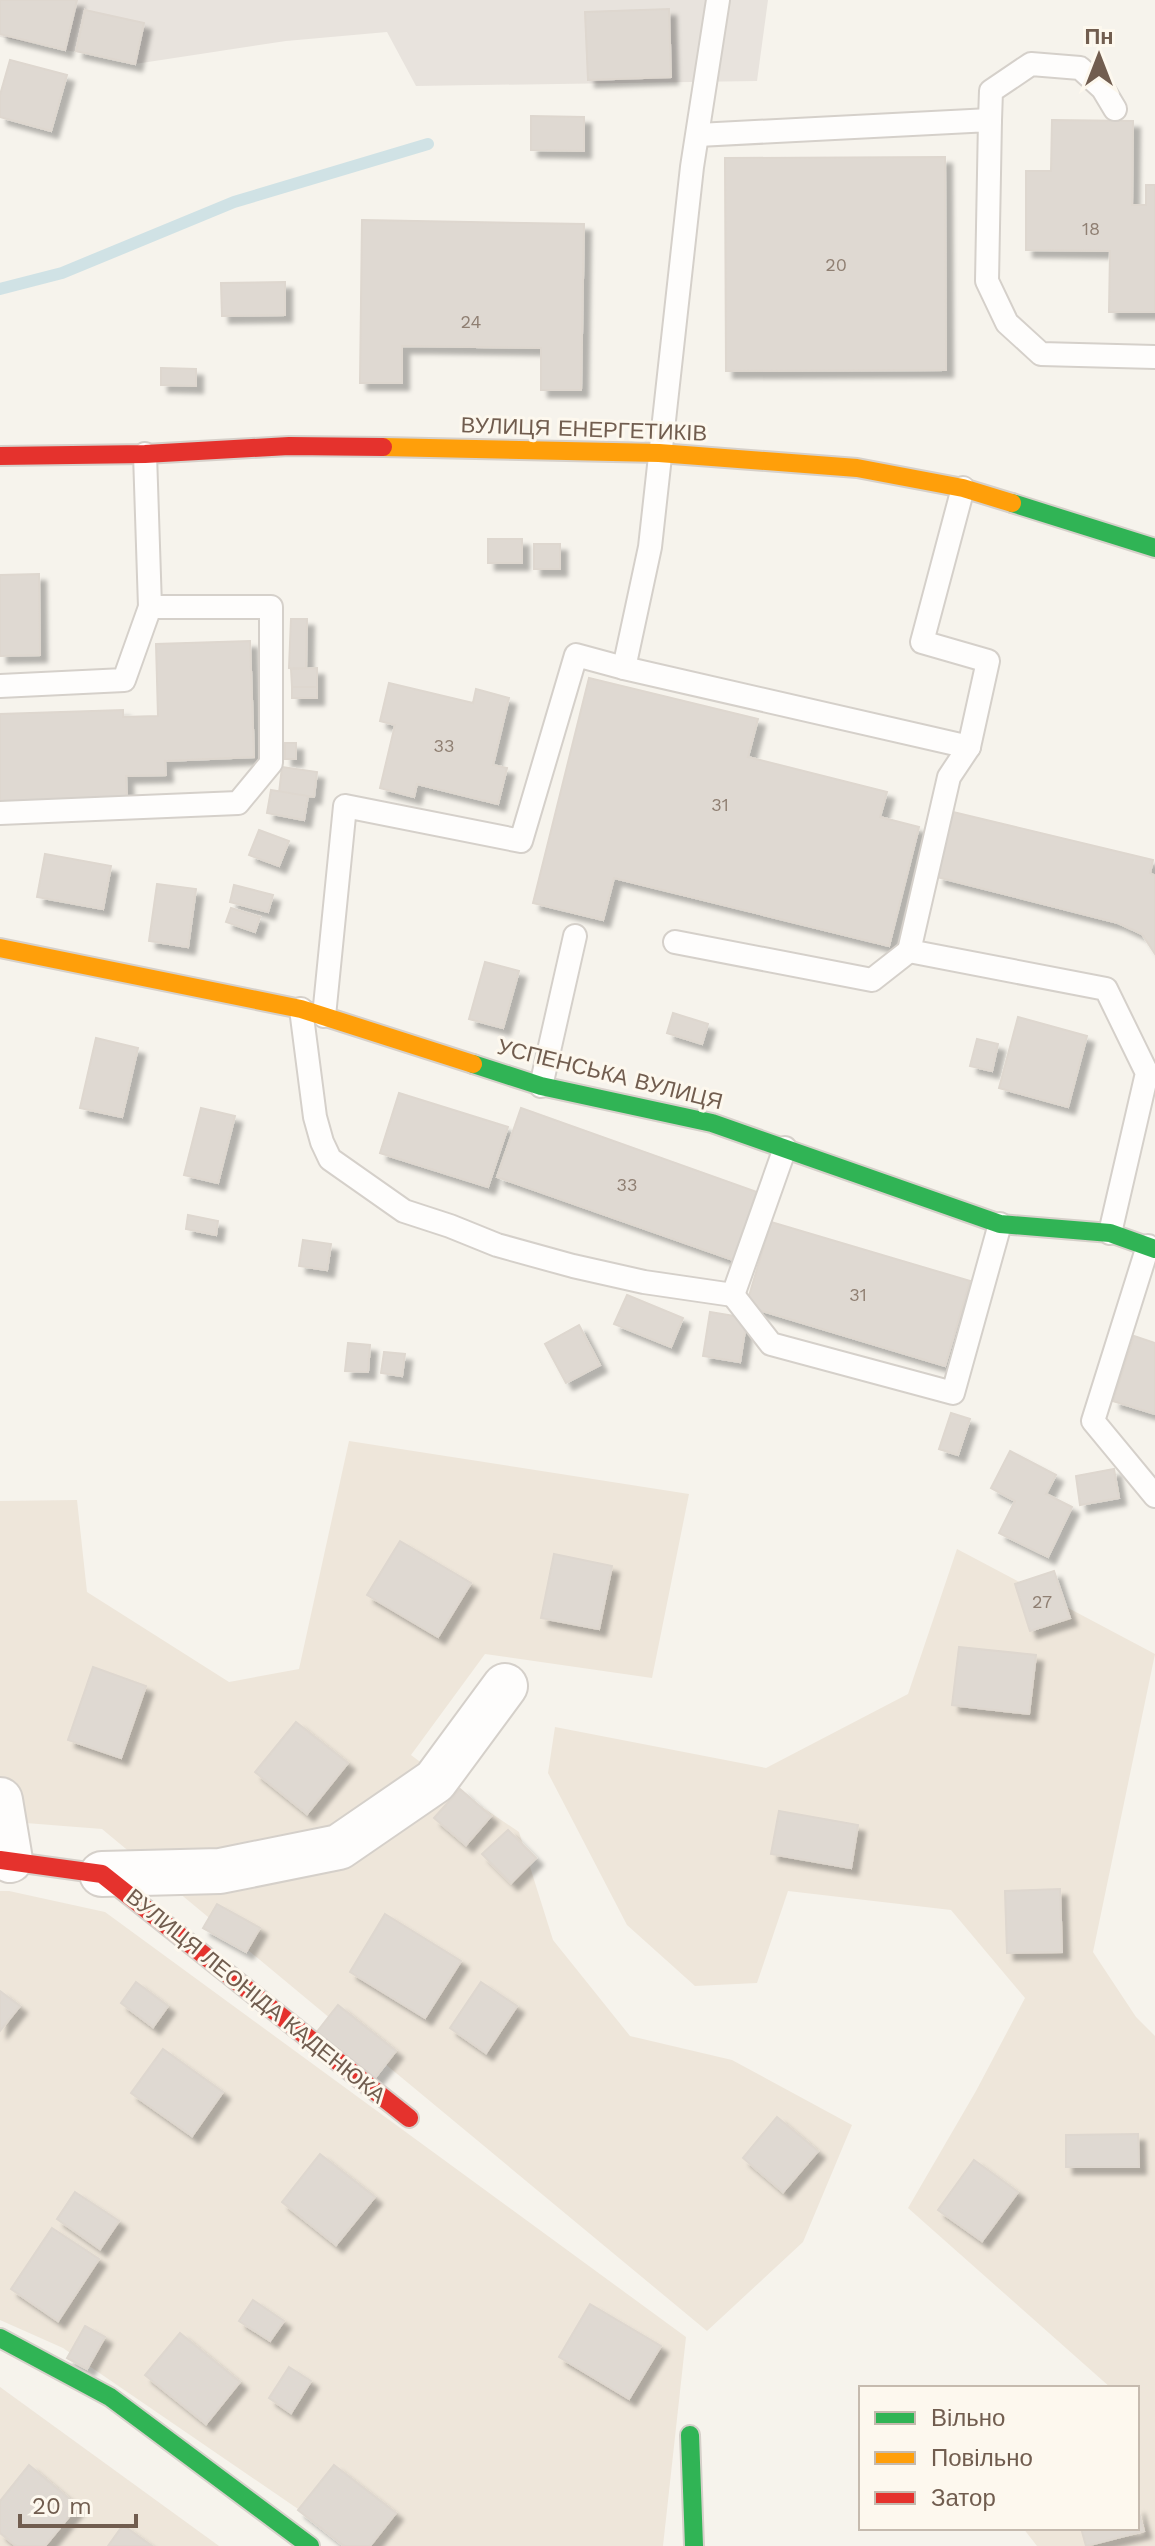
<svg xmlns="http://www.w3.org/2000/svg" width="1155" height="2546" font-family="'Work Sans',sans-serif">
<defs>
<filter id="shadow"><feDropShadow dx="7" dy="7" stdDeviation="2" flood-color="#0004"/></filter>
</defs>
<rect width="100%" height="100%" fill="#f6f3ec"/>
<g fill="#eee6da">
<path d="M349,1441l340,53 -37,184 -167,-24 -74,101 49,37 59,40 34,108 77,96 102,24 120,65 -49,117 -96,89 -605,-502 -102,-8v-320l77,-1 10,92 142,90 70,-13z"/>
<path d="M957,1549l198,105 -62,298 43,65 19,19v510h-118l-14,-18h114v-140h-26l-203,-180 68,-117 49,-93 -74,-88 -163,-19 -31,92 -62,3 -68,-61 -79,-152 7,-46 211,41 142,-74z"/>
<path d="M0,1891h9l96,21 581,425 -23,209h-311l-289,-198 -63,-28z"/>
<path d="M0,2387l219,159h-219z"/>
</g>
<path fill="#e8e3dd" d="M0,0h768l-11,81 -341,5 -29,-54 -101,9 -151,23 -135,-27z"/>
<g fill="none" stroke-linecap="round" stroke-linejoin="round">
<path stroke="#d0e2e5" stroke-width="12" d="M0,289l62,-16 172,-71 194,-58"/>
</g>
<g fill="#dfd9d2" stroke="#ded7cf" stroke-width="2" filter="url(#shadow)">
<path d="M0,0h77l-12,50 -65,-16z"/>
<path d="M669,9l2,68 -83,3 -3,-68z"/>
<path d="M85,10l59,13 -9,41 -59,-13z"/>
<path d="M10,60l57,15 -16,56 -51,-14v-22z"/>
<path d="M531,116l53,1v34l-53,-1z"/>
<path d="M1052,120l81,1 -1,84h14v-20h9v127h-46l1,-61 -84,-1v-79h25z"/>
<path d="M945,157l1,213 -220,1 -1,-213z"/>
<path d="M362,220l222,4 -3,166h-40v-42l-139,-2v37h-42z"/>
<path d="M285,282v33l-63,1 -1,-33z"/>
<path d="M161,368l35,1v17l-35,-1z"/>
<rect x="488" y="539" width="34" height="24"/>
<rect x="534" y="544" width="26" height="25"/>
<path d="M39,574l1,81 -40,1v-81z"/>
<path d="M291,619h16l-1,50 -17,-1z"/>
<path d="M250,641l4,116 -89,4 1,14 -40,1 1,21 -127,4v-87l123,-4v7l35,-1 -2,-72z"/>
<path d="M317,668v19h-25l-1,-18z"/>
<path d="M589,678l169,41 -10,38 139,35 -7,25 39,10 -30,119 -275,-68 -11,42 -70,-17z"/>
<path d="M389,683l84,20 3,-14 33,9 -16,67 14,3 -9,36 -81,-20 -3,13 -34,-9 15,-63 -15,-4z"/>
<rect x="292" y="687" width="25" height="11"/>
<rect x="285" y="743" width="11" height="16"/>
<path d="M282,767l35,5 -3,25 -35,-4z"/>
<path d="M271,790l37,6 -4,24 -37,-7z"/>
<path d="M953,812l200,48 -3,13 5,3v78l-13,-20 -24,-11 -181,-46z"/>
<path d="M259,830l30,11 -10,25 -30,-11z"/>
<path d="M45,854l66,12 -8,43 -66,-12z"/>
<path d="M157,884l39,5 -8,58 -39,-6z"/>
<path d="M234,885l39,10 -5,17 -38,-10z"/>
<path d="M231,908l29,9 -5,15 -29,-10z"/>
<path d="M485,962l34,9 -16,57 -34,-9z"/>
<path d="M673,1013l35,11 -6,20 -35,-11z"/>
<path d="M1018,1017l69,19 -19,71 -69,-19z"/>
<path d="M96,1038l42,10 -16,69 -42,-9z"/>
<path d="M977,1039l21,5 -6,27 -22,-5z"/>
<path d="M399,1093l109,34 -20,60 -108,-34z"/>
<path d="M201,1108l34,8 -17,67 -34,-8z"/>
<path d="M521,1108l236,84 -24,68 -236,-83z"/>
<path d="M188,1215l30,6 -2,14 -30,-6z"/>
<path d="M771,1222l199,59 -25,85 -199,-60z"/>
<path d="M303,1240l28,4 -4,26 -28,-4z"/>
<path d="M627,1295l56,23 -12,29 -57,-23z"/>
<path d="M710,1312l37,6 -7,44 -37,-6z"/>
<path d="M579,1325l21,40 -34,18 -21,-39z"/>
<path d="M1134,1336l21,7v71l-42,-13z"/>
<path d="M348,1343l22,2 -2,27 -23,-1z"/>
<path d="M384,1352l21,2 -3,22 -21,-3z"/>
<path d="M951,1413l19,6 -12,36 -19,-6z"/>
<path d="M1010,1451l46,24 -10,19 26,13 -24,50 -49,-24 16,-32 -24,-13z"/>
<path d="M1114,1469l5,29 -39,7 -4,-29z"/>
<path d="M400,1541l71,42 -33,54 -71,-42z"/>
<path d="M554,1554l58,12 -13,63 -58,-11z"/>
<path d="M1054,1571l16,47 -40,13 -15,-47z"/>
<path d="M959,1647l77,8 -7,59 -77,-9z"/>
<path d="M93,1667l53,19 -25,72 -53,-18z"/>
<path d="M296,1722l52,41 -41,51 -52,-42z"/>
<path d="M460,1789l31,27 -25,29 -32,-27z"/>
<path d="M779,1811l79,14 -7,43 -80,-14z"/>
<path d="M508,1830l28,28 -25,25 -29,-29z"/>
<path d="M1060,1889l2,63 -55,1 -2,-62z"/>
<path d="M217,1904l43,24 -14,24 -43,-24z"/>
<path d="M385,1914l76,47 -36,57 -75,-46z"/>
<path d="M136,1982l32,24 -15,21 -32,-24z"/>
<path d="M481,1982l36,24 -31,47 -36,-25z"/>
<path d="M0,1991l20,15 -20,25z"/>
<path d="M338,2005l58,46 -22,28 -58,-46z"/>
<path d="M163,2049l60,43 -31,44 -61,-43z"/>
<path d="M777,2117l41,34 -35,41 -40,-34z"/>
<path d="M1138,2134l1,33h-73v-32z"/>
<path d="M320,2154l55,43 -39,48 -54,-43z"/>
<path d="M974,2160l44,32 -36,49 -44,-31z"/>
<path d="M75,2192l44,29 -19,28 -43,-30z"/>
<path d="M52,2228l47,31 -41,62 -47,-32z"/>
<path d="M253,2300l31,21 -14,20 -31,-20z"/>
<path d="M590,2304l71,42 -32,53 -70,-42z"/>
<path d="M85,2326l20,11 -18,32 -20,-11z"/>
<path d="M180,2333l60,49 -34,42 -61,-49z"/>
<path d="M289,2367l22,14 -20,32 -22,-15z"/>
<path d="M29,2465l49,41 -33,40h-29l-16,-13v-32z"/>
<path d="M334,2465l62,48 -26,33h-26l-46,-36z"/>
<path d="M1137,2506l7,25 -58,15 -5,-18h56z"/>
<path d="M123,2525l29,21h-44z"/>
</g>
<g fill="none" stroke-linecap="round" stroke-linejoin="round">
<defs>
<g id="lane">
<path d="M718,0l-26,167 -42,380 -26,121 345,79"/>
<path d="M990,120l1,-29 40,-27 49,4 23,21 12,20"/>
<path d="M698,135l292,-15 -3,161 20,42 34,31 114,3"/>
<path d="M963,488l-41,154 66,19 -19,86 -20,30 -40,174 197,38 41,84 -37,160"/>
<path d="M0,686l124,-6 26,-73"/>
<path d="M0,813l238,-10 33,-40v-156h-121l-5,-153"/>
<path d="M675,942l197,38 37,-29"/>
<path d="M301,1009l14,108 7,25 8,17 74,52 46,15 47,19 76,21 71,16 89,13 52,-147"/>
<path d="M324,1016l21,-210 176,35 55,-186 48,13"/>
<path d="M541,1086l34,-150"/>
<path d="M1148,1246l-55,175 62,75"/>
<path d="M733,1295l38,49 182,49 47,-169"/>
</g>
<g id="street">
<path d="M0,1800l10,60"/>
<path d="M102,1874l118,-3 119,-24 96,-66 70,-95"/>
</g>
<g id="fast">
<path d="M1012,503l143,45"/>
<path d="M473,1064l68,22 171,37 288,101 110,9 45,16"/>
<path d="M0,2338l110,59 200,149"/>
<path d="M690,2435l4,111"/>
</g>
<g id="slow">
<path d="M383,447l276,6 198,15 106,20 49,15"/>
<path d="M0,948l301,61 172,55"/>
</g>
<g id="jam">
<path d="M0,456l145,-2 144,-8 94,1"/>
<path d="M0,1860l102,14 307,244"/>
</g>
</defs>
<use href="#lane" stroke="#d5d0ca" stroke-width="26"/>
<use href="#street" stroke="#d5d0ca" stroke-width="48"/>
<use href="#fast" stroke="#d6d0ca" stroke-width="22"/>
<use href="#slow" stroke="#d6d0ca" stroke-width="22"/>
<use href="#jam" stroke="#d6d0ca" stroke-width="22"/>
<use href="#lane" stroke="#fefdfc" stroke-width="22"/>
<use href="#street" stroke="#fefdfc" stroke-width="44"/>
<use href="#fast" stroke="#30b455" stroke-width="18"/>
<use href="#slow" stroke="#ff9f0a" stroke-width="18"/>
<use href="#jam" stroke="#e5322d" stroke-width="18"/>
</g>
<g text-anchor="middle" dominant-baseline="central" stroke-width="6" stroke-linejoin="round" paint-order="stroke">
<g font-size="18" fill="#8f7f72">
<text x="1091" y="228">18</text>
<text x="836" y="264">20</text>
<text x="471" y="321">24</text>
<text x="444" y="745">33</text>
<text x="720" y="804">31</text>
<text x="627" y="1184">33</text>
<text x="858" y="1294">31</text>
<text x="1042" y="1601">27</text>
</g>
<g font-size="22" fill="#715d4f" stroke="#fdf8ee">
<text transform="translate(584 429) rotate(2)">ВУЛИЦЯ ЕНЕРГЕТИКІВ</text>
<text transform="translate(610 1074) rotate(14)">УСПЕНСЬКА ВУЛИЦЯ</text>
<text transform="translate(256 1996) rotate(39)">ВУЛИЦЯ ЛЕОНІДА КАДЕНЮКА</text>
</g>
</g>
<rect x="859" y="2386" width="280" height="144" fill="#fdf8ee" stroke="#c5baae" stroke-width="2"/>
<rect x="875" y="2412" width="40" height="12" fill="#30b455" stroke="#c5baae" stroke-width="2"/>
<text x="931" y="2426" font-size="24" fill="#715d4f">Вільно</text>
<rect x="875" y="2452" width="40" height="12" fill="#ff9f0a" stroke="#c5baae" stroke-width="2"/>
<text x="931" y="2466" font-size="24" fill="#715d4f">Повільно</text>
<rect x="875" y="2492" width="40" height="12" fill="#e5322d" stroke="#c5baae" stroke-width="2"/>
<text x="931" y="2506" font-size="24" fill="#715d4f">Затор</text>
<g transform="translate(1099 56)" stroke="#fdf8ee" stroke-width="6" paint-order="stroke">
<path d="M0-6L14 30L0 20L-14 30Z" fill="#715d4f"/>
<text y="-12" font-size="22" font-weight="bold" text-anchor="middle" fill="#715d4f">Пн</text>
</g>
<path d="M20 2514v12h116v-12" fill="none" stroke="#715d4f" stroke-width="4"/>
<text x="32" y="2514" font-size="24" fill="#715d4f" stroke="#fdf8ee" stroke-width="6" paint-order="stroke">20 m</text>
</svg>
